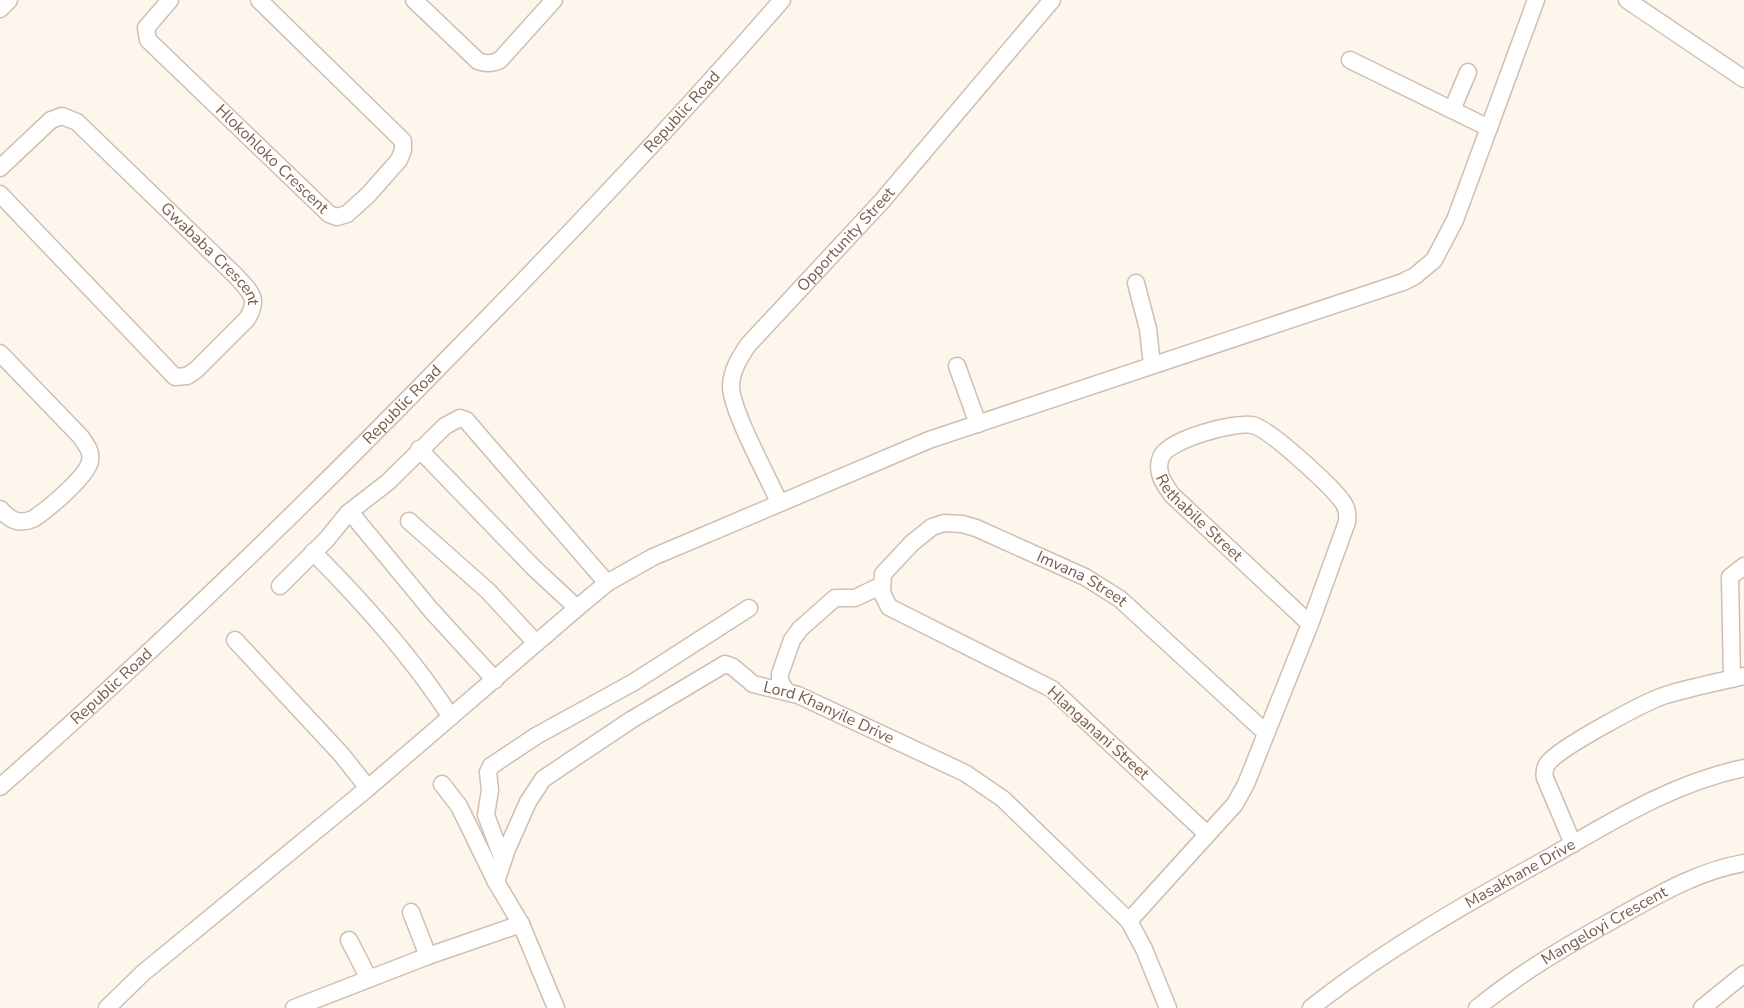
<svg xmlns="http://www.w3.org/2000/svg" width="1744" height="1008" font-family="'Nunito Sans',sans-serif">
<rect width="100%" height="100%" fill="#fdf6ec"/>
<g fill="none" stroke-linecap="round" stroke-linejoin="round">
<defs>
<g id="minor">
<path id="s1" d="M170,0l-24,28 2,12 181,174 8,3 10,-3 21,-19 31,-35 4,-10v-9l-144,-141"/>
<path d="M414,0l64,61c8,3 14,3 22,-1l54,-60"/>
<path d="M1627,0l117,79"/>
<path d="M0,9l9,-9"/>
<path d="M1350,60l139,68"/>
<path d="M1452,110l16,-38"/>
<path id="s2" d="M0,168l51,-48 11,-4 15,6 159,154c14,16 24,22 11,43l-51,51 -9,6 -12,1 -175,-183"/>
<path d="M1136,283l12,46 4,36"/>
<path d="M0,353l81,84c5,8 11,14 9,24 -3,16 -43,49 -57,58 -15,6 -23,1 -33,-10"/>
<path d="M957,366l21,58"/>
<path d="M419,449l115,119 43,40"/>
<path id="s3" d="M779,502c-11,-25 -47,-90 -48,-115 0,-16 9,-30 17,-42l134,-144 170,-201"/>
<path d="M350,512l81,98 64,70"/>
<path d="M409,521l79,70 48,52"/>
<path d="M313,552c51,51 99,105 138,165"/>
<path d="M280,586l47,-47 21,-26 40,-31 57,-56 15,-8 6,2 141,163"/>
<path d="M235,640l106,114 27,34"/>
<path d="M1732,679l-2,-102 14,-11"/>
<path d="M786,691l-6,-10v-7l12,-34 8,-11 35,-31h20l25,-12"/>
<path d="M442,784l17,22 37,76 25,42 35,84"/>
<path id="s4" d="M0,787c158,-139 308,-285 455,-436 112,-114 222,-230 327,-351"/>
<path id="s5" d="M1207,834l-155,-145 -163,-82 -7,-14 1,-19 29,-31 20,-16 12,-4 18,1 14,4 109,49 35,22 146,134"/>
<path d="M1573,844l-28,-66c-1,-5 -1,-10 3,-15 11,-15 98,-62 118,-68 26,-8 52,-13 78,-19"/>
<path d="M503,860l-17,-45 4,-25 -2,-18 3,-6 45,-30 98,-54 115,-74"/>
<path id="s6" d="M496,882l11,-33 21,-47 15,-23 88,-59 94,-56 8,3 20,17 45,11 167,78 38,26 126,122 15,28 24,59"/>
<path d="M411,912l17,44"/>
<path id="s7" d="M1129,921l106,-117 11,-20 64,-160 37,-102c1,-8 0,-15 -5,-21 -12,-16 -73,-73 -90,-76 -18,-3 -83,14 -91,32 -6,15 3,27 11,38l138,129"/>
<path d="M349,940l20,39"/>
<path d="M107,1008l36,-35 225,-185 209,-180 30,-25 46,-26 276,-117 474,-158 12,-6 19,-16 21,-40 81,-220"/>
<path d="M294,1008l134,-52 93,-32"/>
<path id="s8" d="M1311,1008c73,-58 156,-105 237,-150 63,-36 124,-75 196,-90"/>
<path id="s9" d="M1477,1008c43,-35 89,-62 138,-89 41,-23 82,-48 129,-56"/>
<path d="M1702,1008l42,-34"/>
</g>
</defs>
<use href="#minor" stroke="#d1beb0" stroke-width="19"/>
<use href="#minor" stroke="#fff" stroke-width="16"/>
</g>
<g text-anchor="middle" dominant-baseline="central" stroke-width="4" stroke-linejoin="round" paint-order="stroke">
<g font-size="16" fill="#7a5c4d" stroke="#fffaf3">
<text stroke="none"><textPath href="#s4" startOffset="960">Republic Road</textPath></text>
<text stroke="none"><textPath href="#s1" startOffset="221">Hlokohloko Crescent</textPath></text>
<text stroke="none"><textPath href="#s3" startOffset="315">Opportunity Street</textPath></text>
<text stroke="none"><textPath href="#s2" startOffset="286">Gwababa Crescent</textPath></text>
<text stroke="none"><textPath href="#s4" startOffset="555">Republic Road</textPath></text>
<text stroke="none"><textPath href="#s7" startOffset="778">Rethabile Street</textPath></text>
<text stroke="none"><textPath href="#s5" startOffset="660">Imvana Street</textPath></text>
<text stroke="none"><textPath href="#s4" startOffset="150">Republic Road</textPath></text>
<text stroke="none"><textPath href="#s6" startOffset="445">Lord Khanyile Drive</textPath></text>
<text transform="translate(1098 733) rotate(42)">Hlanganani Street</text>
<text stroke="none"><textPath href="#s8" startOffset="249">Masakhane Drive</textPath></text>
<text stroke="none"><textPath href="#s9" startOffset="152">Mangeloyi Crescent</textPath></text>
</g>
</g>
</svg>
